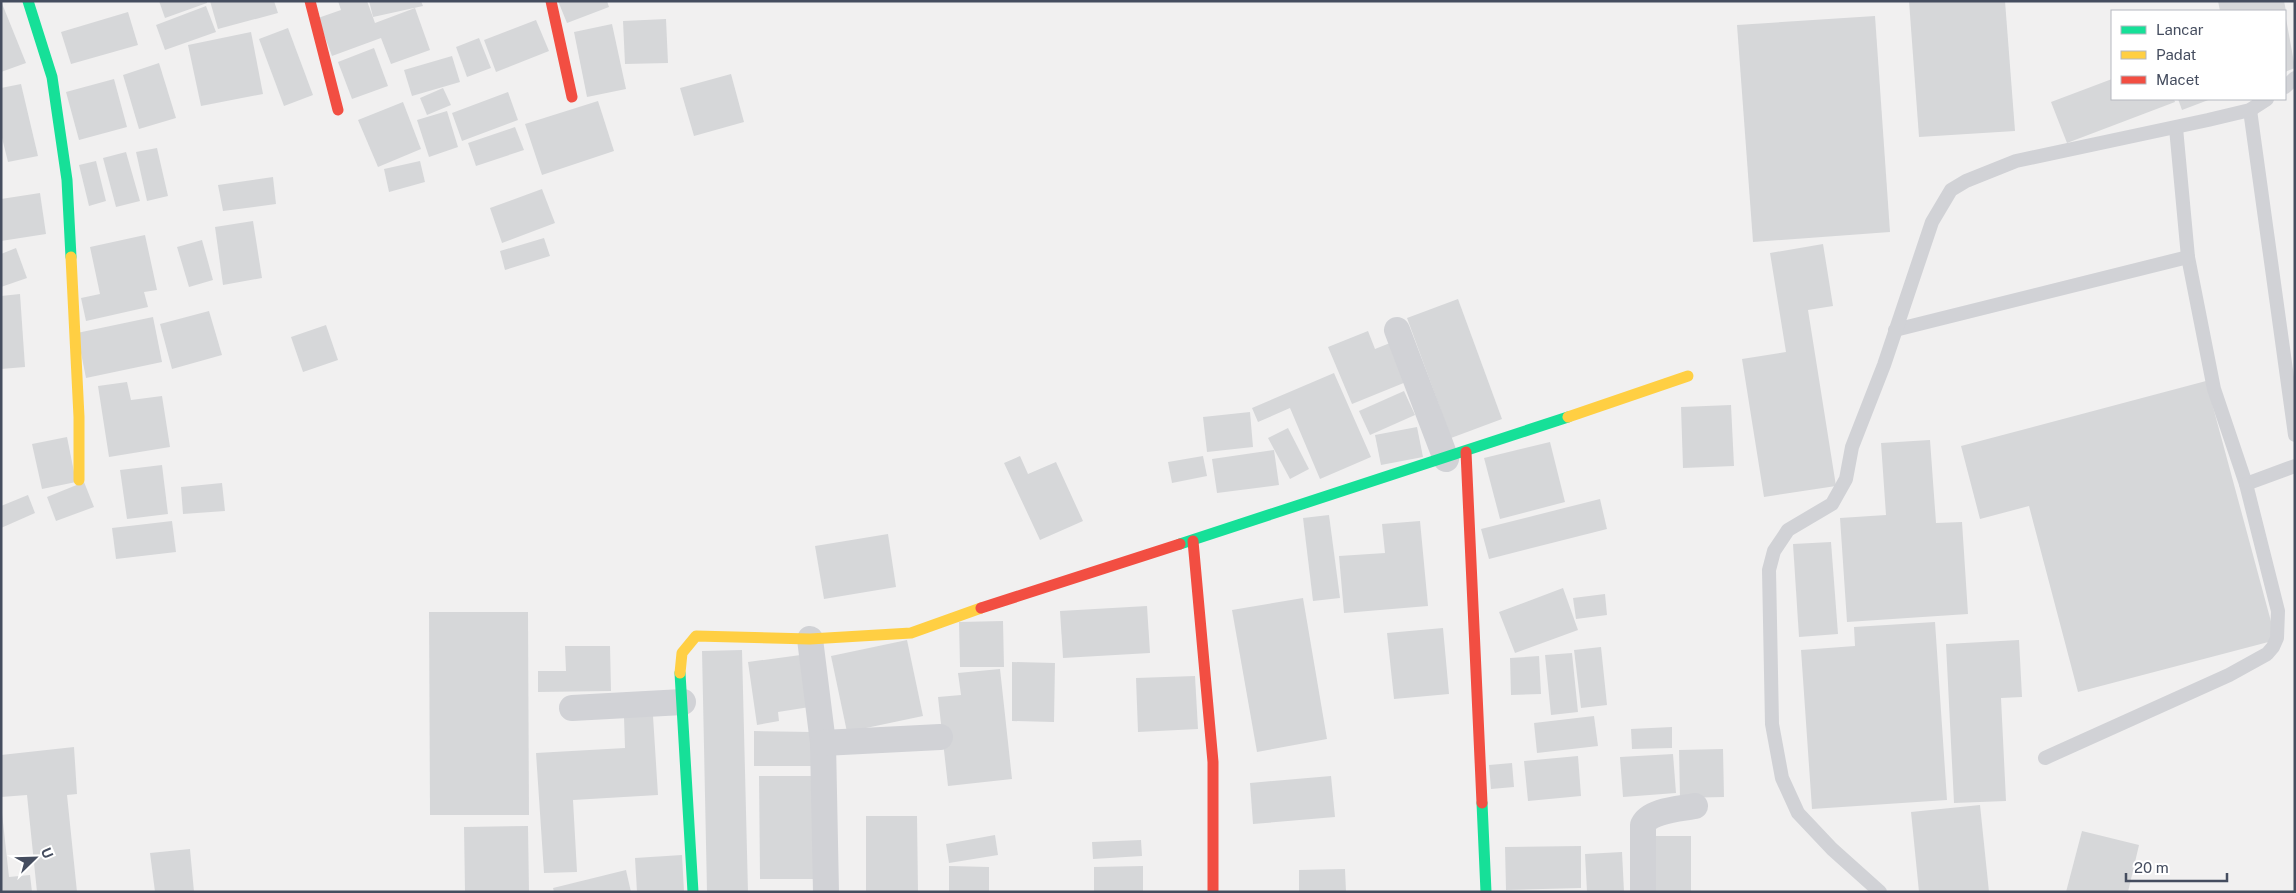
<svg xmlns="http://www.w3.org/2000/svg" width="2296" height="893" font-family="'Public Sans',sans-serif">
<rect width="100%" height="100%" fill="#f1f0f0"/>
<g fill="#d6d7d9">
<path d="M1,1l25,62 -25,9z"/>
<path d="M159,1h48v2l-42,15z"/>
<path d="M210,1h64l4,12 -60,16z"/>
<path d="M338,1h29l8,22 40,-15 15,42 -39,14 -10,-26 -49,18 -14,-38 23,-8z"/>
<path d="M369,1h52l2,5 -50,11z"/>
<path d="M558,1h49l2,6 -42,16z"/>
<path d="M1909,1h96l10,130 -96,6z"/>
<path d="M2218,1h66l2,10h-66z"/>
<path d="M206,6l10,26 -51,18 -9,-25z"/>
<path d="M128,12l10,33 -67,19 -10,-32z"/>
<path d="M2285,13l10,55 -10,4z"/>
<path d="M1875,16l15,216 -137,10 -16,-217z"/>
<path d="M666,19l2,44 -43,1 -2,-43z"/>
<path d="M536,20l13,31 -53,21 -12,-32z"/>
<path d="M612,24l14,65 -39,8 -13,-65z"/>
<path d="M288,28l25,67 -29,11 -25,-67z"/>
<path d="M251,32l12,62 -62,12 -13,-61z"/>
<path d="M479,38l12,30 -24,9 -11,-30z"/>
<path d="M374,48l14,38 -36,13 -14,-37z"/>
<path d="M452,56l8,26 -48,14 -8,-26z"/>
<path d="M159,63l17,55 -37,11 -16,-54z"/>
<path d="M731,74l13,48 -50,14 -14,-48z"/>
<path d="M114,79l13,48 -48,13 -13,-48z"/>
<path d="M2112,79v20h62l1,3 -108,41 -16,-41z"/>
<path d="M21,84l17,72 -30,6 -7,-28v-46z"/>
<path d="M443,88l8,17 -24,10 -7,-17z"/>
<path d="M508,92l10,28 -56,21 -10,-28z"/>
<path d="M2178,99h33l-29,11z"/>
<path d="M598,101l16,50 -72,24 -17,-51z"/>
<path d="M403,102l18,47 -43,18 -20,-47z"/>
<path d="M447,111l11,36 -29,10 -12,-37z"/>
<path d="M515,127l9,23 -48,16 -8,-23z"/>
<path d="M157,148l11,48 -21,5 -11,-49z"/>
<path d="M126,152l14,49 -24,6 -13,-49z"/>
<path d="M96,161l10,40 -17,5 -10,-41z"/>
<path d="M420,161l5,21 -36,10 -5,-23z"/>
<path d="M273,177l3,27 -53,7 -5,-26z"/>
<path d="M542,189l13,34 -53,20 -12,-35z"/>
<path d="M40,193l6,41 -45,7v-42z"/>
<path d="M253,221l9,57 -39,7 -8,-58z"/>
<path d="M145,235l12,55 -13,2 4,15 -62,14 -5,-23 19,-4 -10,-47z"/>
<path d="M544,238l6,18 -45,14 -5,-19z"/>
<path d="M202,240l11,40 -24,7 -12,-40z"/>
<path d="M1823,244l10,62 -25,4 28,176 -72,11 -22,-138 44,-7 -16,-99z"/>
<path d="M16,248l11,30 -26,9v-33z"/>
<path d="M20,294l5,73 -24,2v-73z"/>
<path d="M1458,299l44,120 -51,19 -44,-120z"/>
<path d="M209,311l13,44 -50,14 -12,-45z"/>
<path d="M153,317l9,45 -76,16 -9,-45z"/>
<path d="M326,325l12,35 -35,12 -12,-35z"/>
<path d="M1368,331l7,18 20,-8 16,39 -59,24 -24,-57z"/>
<path d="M1334,373l37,84 -51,22 -30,-71 -32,14 -6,-14z"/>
<path d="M2206,381l70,259 -198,52 -49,-186 -49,13 -19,-73z"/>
<path d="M127,382l4,18 31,-4 8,51 -61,10 -11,-71z"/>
<path d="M1404,391l11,24 -45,20 -11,-24z"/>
<path d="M1731,405l3,61 -51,2 -2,-61z"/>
<path d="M1250,412l3,35 -46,5 -4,-35z"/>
<path d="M1417,427l6,30 -42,8 -6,-30z"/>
<path d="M1288,428l21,41 -19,10 -22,-41z"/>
<path d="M67,437l9,45 -34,7 -10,-45z"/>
<path d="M1930,440l6,83 26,-1 6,92 -121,8 -7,-104 46,-3 -5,-72z"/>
<path d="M1550,442l15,60 -65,17 -16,-61z"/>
<path d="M1274,450l5,35 -62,8 -5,-34z"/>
<path d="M1020,456l8,18 28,-12 27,59 -43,19 -36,-77z"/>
<path d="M1203,456l4,20 -35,7 -4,-21z"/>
<path d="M162,465l6,49 -41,5 -7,-49z"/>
<path d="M84,482l10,25 -38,14 -9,-24z"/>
<path d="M222,483l3,28 -42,3 -2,-27z"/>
<path d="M28,495l7,18 -34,15v-22z"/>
<path d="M1600,499l7,30 -118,30 -8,-30z"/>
<path d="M1329,515l11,83 -27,3 -10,-83z"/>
<path d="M172,521l4,31 -60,7 -4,-31z"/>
<path d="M1420,521l8,85 -84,7 -5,-57 46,-3 -3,-29z"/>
<path d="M888,534l8,53 -72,12 -9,-53z"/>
<path d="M1831,542l7,92 -39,3 -6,-93z"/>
<path d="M1563,588l15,42 -63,23 -16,-41z"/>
<path d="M1605,594l2,21 -31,4 -3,-21z"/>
<path d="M1303,598l24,141 -70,13 -25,-142z"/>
<path d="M1147,606l3,47 -87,5 -3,-47z"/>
<path d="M429,612h99l1,203h-99z"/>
<path d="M1003,621l1,46h-44l-1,-45z"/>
<path d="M1935,622l12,178 -135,9 -11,-159 54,-4 -1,-19z"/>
<path d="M1443,628l6,66 -55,5 -7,-66z"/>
<path d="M907,640l16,76 -76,16 -16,-76z"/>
<path d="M2019,640l3,57 -21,1 5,103 -52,2 -8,-159z"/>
<path d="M565,646h45l1,45 -73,1v-21h28z"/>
<path d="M1601,647l6,58 -26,3 -7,-58z"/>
<path d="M742,650l6,242h-41l-5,-241z"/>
<path d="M1572,653l6,59 -27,3 -6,-60z"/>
<path d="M808,654l8,52 -38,6 1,9 -22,4 -9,-63z"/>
<path d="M1539,656l2,38 -30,1 -1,-37z"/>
<path d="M1012,662l43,1 -1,59 -42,-1z"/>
<path d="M1000,669l12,110 -64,7 -10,-89 23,-2 -3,-22z"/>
<path d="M1195,676l3,53 -60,3 -2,-54z"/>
<path d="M653,716l5,79 -85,5 4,72 -33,1 -8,-120 89,-5 -1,-31z"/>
<path d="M1594,716l4,30 -61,7 -3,-30z"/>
<path d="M1672,727v21l-40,1 -1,-20z"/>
<path d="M754,731l58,1v34h-58z"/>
<path d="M74,747l3,47 -10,1 10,97h-40l-10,-97 -26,2v-42z"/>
<path d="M1723,749l1,48 -44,1 -1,-48z"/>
<path d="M1673,754l3,39 -53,4 -3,-40z"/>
<path d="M1578,756l3,40 -53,5 -4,-40z"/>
<path d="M1512,763l2,24 -23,2 -2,-24z"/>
<path d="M759,776h57l1,103h-57z"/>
<path d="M1331,776l4,41 -82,7 -3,-41z"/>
<path d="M1,804l8,73 21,-2 2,17h-31z"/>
<path d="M1980,805l9,87h-70l-8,-80z"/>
<path d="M866,816h51l1,76h-52z"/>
<path d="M528,826l1,66h-64l-1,-65z"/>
<path d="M2082,831l57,14 -11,47h-62z"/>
<path d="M995,835l3,20 -49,8 -3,-19z"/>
<rect x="1648" y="836" width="43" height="56"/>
<path d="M1141,840l1,16 -49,3 -1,-17z"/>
<path d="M1581,846v42l-75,2 -1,-43z"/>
<path d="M190,849l4,43h-39l-5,-39z"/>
<path d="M1622,852l2,40h-37l-2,-38z"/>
<path d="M682,855l2,37h-47l-2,-34z"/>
<path d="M949,866l40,1v25h-40z"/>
<path d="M1143,866v26h-49v-25z"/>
<path d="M1345,869l1,23h-47v-22z"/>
<path d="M626,870l5,22h-77l-1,-4z"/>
</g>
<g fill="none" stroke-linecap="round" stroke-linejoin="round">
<g stroke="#d1d2d6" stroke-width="14">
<path d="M2285,87l10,-9"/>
<path d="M2250,110l45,325"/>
<path d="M2176,128l12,129 26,132 32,95 49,-18"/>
<path d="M1895,330l293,-73"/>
<path d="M2045,758l184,-83 38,-21 6,-7 4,-9 1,-27 -32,-127"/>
<path d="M1880,892l-48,-43 -34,-36 -16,-35 -10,-54 -3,-154 5,-19 14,-21 44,-26 14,-25 6,-32 32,-82 48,-143 19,-32 15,-9 50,-20 192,-41 42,-10 17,-11"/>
</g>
<g stroke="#d1d2d6" stroke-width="26">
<path d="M1397,330l49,129"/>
<path d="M810,639l13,104 3,149"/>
<path d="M572,708l111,-6"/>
<path d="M823,743l117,-6"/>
<path d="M1643,892v-67c7,-15 37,-16 52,-19"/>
</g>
<g stroke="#16e098" stroke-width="11">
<path d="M28,1l24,76 15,103 4,77"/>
<path d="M1180,544l388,-127"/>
<path d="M680,673l13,219"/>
<path d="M1482,803l4,89"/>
</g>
<g stroke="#ffcf43" stroke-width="11">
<path d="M71,257l8,160v63"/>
<path d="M1568,417l120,-41"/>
<path d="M680,673l2,-20 14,-17 114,3 101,-6 70,-25"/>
</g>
<g stroke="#f24e42" stroke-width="11">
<path d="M310,1l28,109"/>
<path d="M551,1l21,96"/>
<path d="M1466,452l16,351"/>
<path d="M1193,541l20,221v130"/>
<path d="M981,608l199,-64"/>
</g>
</g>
<rect width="2296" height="893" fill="none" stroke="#454d5f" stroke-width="5"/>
<rect x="2111" y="10" width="175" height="90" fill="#ffffff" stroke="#b5b8bf"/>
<rect x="2121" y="26" width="25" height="8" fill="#16e098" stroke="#b5b8bf"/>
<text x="2156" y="35" font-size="15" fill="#454d5f">Lancar</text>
<rect x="2121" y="51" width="25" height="8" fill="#ffcf43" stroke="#b5b8bf"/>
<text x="2156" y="60" font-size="15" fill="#454d5f">Padat</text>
<rect x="2121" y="76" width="25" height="8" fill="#f24e42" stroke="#b5b8bf"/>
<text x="2156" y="85" font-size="15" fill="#454d5f">Macet</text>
<g transform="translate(35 858) rotate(67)" stroke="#ffffff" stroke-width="4" paint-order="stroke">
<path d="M0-4L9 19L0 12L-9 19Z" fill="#454d5f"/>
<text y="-8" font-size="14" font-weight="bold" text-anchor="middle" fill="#454d5f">U</text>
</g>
<path d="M2126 873v8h101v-8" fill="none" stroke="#454d5f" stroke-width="2.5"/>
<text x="2134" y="873" font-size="15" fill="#454d5f" stroke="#ffffff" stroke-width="4" paint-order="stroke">20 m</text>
</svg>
